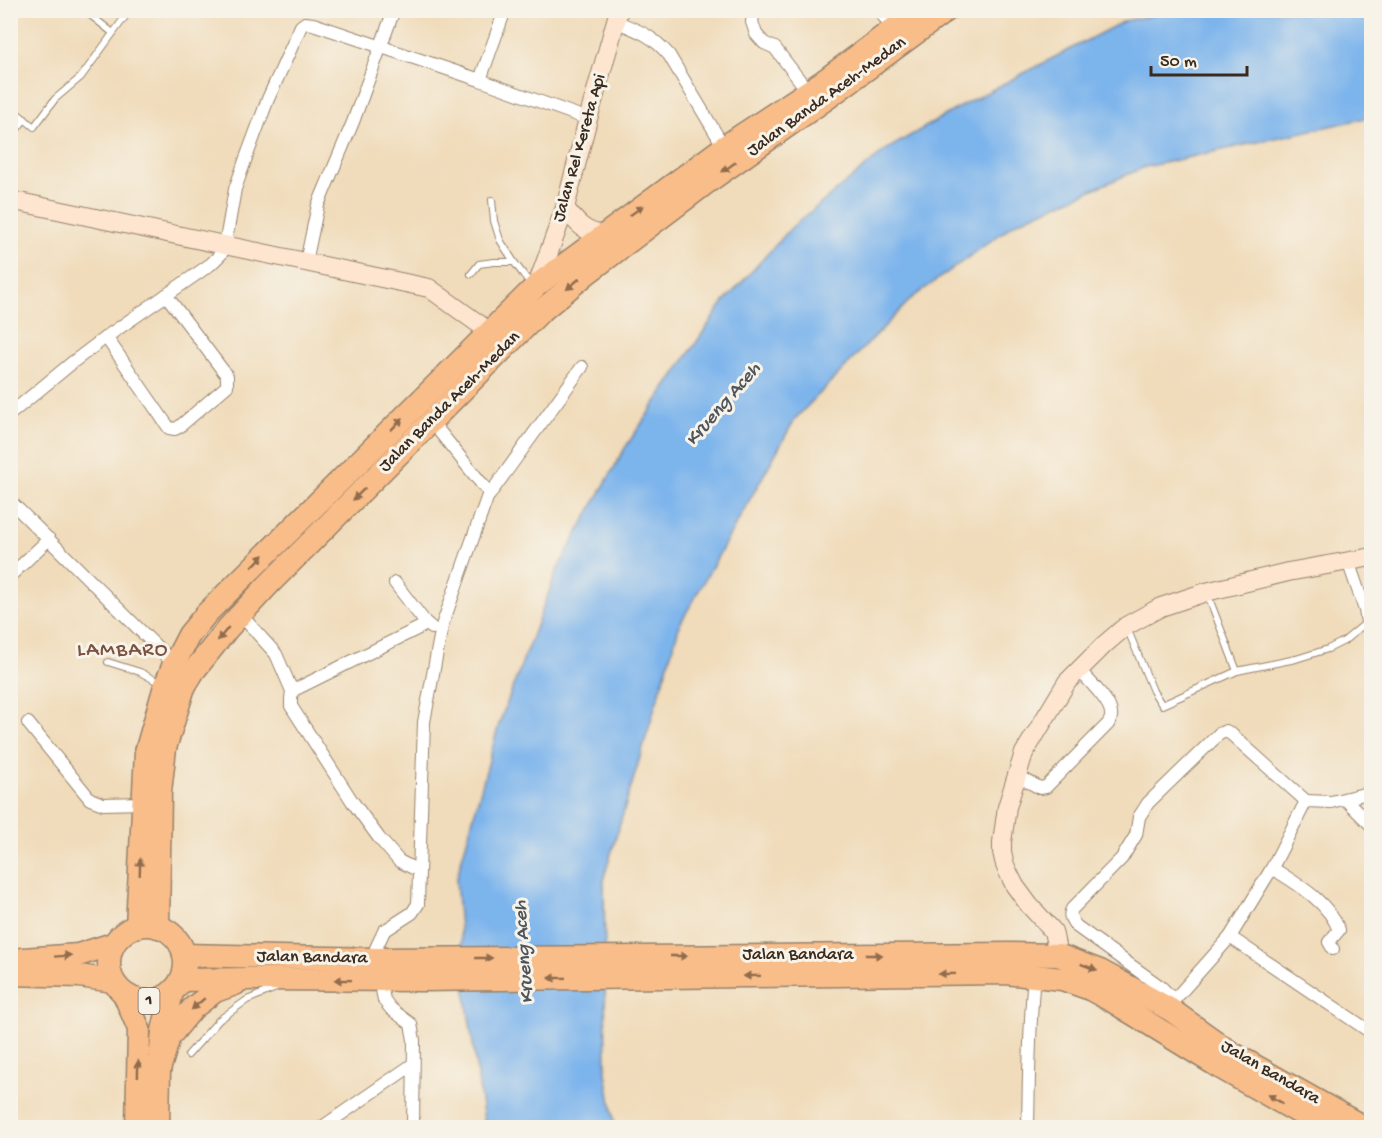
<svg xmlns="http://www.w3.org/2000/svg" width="1382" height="1138" font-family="'Gochi Hand',sans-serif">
<rect width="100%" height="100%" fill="#f7f3e8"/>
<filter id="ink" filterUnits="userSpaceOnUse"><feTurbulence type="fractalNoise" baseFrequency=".0167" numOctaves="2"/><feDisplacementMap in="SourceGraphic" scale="12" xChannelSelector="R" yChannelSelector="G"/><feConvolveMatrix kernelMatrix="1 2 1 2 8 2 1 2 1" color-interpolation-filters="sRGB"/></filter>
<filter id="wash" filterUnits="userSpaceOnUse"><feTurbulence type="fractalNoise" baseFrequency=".008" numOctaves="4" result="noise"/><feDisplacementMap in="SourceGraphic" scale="24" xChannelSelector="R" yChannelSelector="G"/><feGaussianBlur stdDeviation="1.35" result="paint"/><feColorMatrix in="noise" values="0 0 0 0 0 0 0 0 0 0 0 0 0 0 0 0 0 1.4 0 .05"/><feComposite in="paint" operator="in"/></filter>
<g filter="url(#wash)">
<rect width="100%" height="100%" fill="#f0dbba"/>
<path fill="#7cb4ec" stroke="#5c6f85" stroke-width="1.5" d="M1179,10l192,1v106l-226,50 -128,55 -105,76 -117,121 -115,205 -76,253 2,196 9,54h-130l-20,-137 -9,-110 43,-156 59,-156 67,-120 98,-145 69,-76 95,-78 76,-44 161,-84z"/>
</g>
<g filter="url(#ink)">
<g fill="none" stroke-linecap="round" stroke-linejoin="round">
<defs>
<g id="lane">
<path d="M84,10l29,23"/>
<path d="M10,107l24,20 21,-28 26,-22 49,-67"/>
<path d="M10,138l15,-19"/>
<path d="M492,200l2,21 6,19 14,22"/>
<path d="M471,274l8,-10 15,-2h20l18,24"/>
<path d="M1207,593l30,78"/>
<path d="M1127,628l26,63 9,14 75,-34 59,-12 32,-10 16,-8 23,-19"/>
<path d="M108,662l32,10 22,12"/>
<path d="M188,1055l31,-35 28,-20 29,-12"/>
</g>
<g id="street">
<path d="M754,10l-2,12 4,12 8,9 11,5 32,42"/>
<path d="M878,10l16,18"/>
<path d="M615,21c24,10 37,14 54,34l55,92"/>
<path d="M480,80l25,-70"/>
<path d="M306,262l12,-57 35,-83 41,-112"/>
<path d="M106,337l63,91 6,1 4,-2 48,-41v-10l-61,-81"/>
<path d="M10,414l63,-52 33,-25 105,-73 10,-10 4,-8 10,-57 11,-31 22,-59 33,-73 4,-3 8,1 167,56 108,39"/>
<path d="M431,421l59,73"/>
<path d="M10,501l164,163"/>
<path d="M1348,561l17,49 2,12 5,4"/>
<path d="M10,576l39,-37"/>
<path d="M395,583l30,39 7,6"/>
<path d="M240,614l36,40 16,37"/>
<path d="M28,723l62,76 13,5 39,-1"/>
<path d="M1016,775l24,13 6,-1 62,-63c2,-4 4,-5 3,-10 0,-13 -24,-35 -33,-45"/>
<path d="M1346,800l26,26"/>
<path d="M1272,868c25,16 56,33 67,62l-10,12 4,7"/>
<path d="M419,871l-20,-10 -20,-23 -27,-37 -61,-95v-7l1,-8 135,-67"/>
<path d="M1230,937l42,-69 34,-67 25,1 41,-10"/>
<path d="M377,959l-1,-11 8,-17 28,-18 6,-9 6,-182 18,-96 45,-128 95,-131"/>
<path d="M380,980l4,20 7,9 20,15 3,16 -1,88"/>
<path d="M1174,1000l-13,-13 -85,-61c-4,-6 -8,-10 -4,-17l50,-51 14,-23 3,-18 9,-14 71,-69 7,-3 5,3 75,67"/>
<path d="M1172,1007l2,-7 56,-63 142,96"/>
<path d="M321,1128l91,-63"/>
<path d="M1028,1128c1,-51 1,-101 6,-152"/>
</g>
<g id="secondary">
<path d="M10,200l419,88 61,44"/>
<path d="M565,208c12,15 18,24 39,27"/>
<path d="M537,285l28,-77 23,-89 31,-109"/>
<path d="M1058,955l-5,-24 -24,-26 -14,-19 -6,-12 -4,-9 -3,-13v-10l5,-35 17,-54 43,-71 38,-38 21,-18 35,-19 45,-15 82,-20 84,-15"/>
</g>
<g id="highway">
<circle cx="147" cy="963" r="38"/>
<path d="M137,926l9,-174 19,-66 9,-22 15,-29 18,-22 330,-328 187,-138 97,-64 98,-73"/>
<path d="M158,927l2,-135 5,-44 19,-61 9,-15 35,-44 41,-44 271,-272 46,-38 120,-91 124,-87 117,-86"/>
<path d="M184,955l193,4 635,-5 46,1 42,16 71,39 59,42 135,76"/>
<path d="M10,960l68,-5 35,-11"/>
<path d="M10,974l69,2 34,5"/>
<path d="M181,980l69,-1 173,1 582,-7 57,6 28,10 24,13 107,66 105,60"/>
<path d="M124,994l15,35 -2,99"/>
<path d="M159,1070l10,-33 24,-29 22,-17 20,-7"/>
<path d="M158,1128l1,-58 4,-39 9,-39"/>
</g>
</defs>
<use href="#lane" stroke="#96826c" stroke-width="8"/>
<use href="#street" stroke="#96826c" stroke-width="14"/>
<use href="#secondary" stroke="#96826c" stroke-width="20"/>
<use href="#highway" stroke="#96826c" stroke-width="25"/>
<use href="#lane" stroke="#fff" stroke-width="6"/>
<use href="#street" stroke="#fff" stroke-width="12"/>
<use href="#secondary" stroke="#fde5d0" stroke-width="18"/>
<use href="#highway" stroke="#f9bd89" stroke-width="22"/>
</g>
<defs><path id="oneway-solid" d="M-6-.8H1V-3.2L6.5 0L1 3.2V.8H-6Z" transform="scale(1.5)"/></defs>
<g fill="#906c4e">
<use href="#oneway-solid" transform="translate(729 167) rotate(145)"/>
<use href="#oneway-solid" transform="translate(636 211) rotate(-36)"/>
<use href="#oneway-solid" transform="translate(573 284) rotate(140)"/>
<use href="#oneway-solid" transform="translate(397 424) rotate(-45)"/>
<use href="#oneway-solid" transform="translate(359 494) rotate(135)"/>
<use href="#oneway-solid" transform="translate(258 561) rotate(-45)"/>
<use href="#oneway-solid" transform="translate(223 634) rotate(129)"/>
<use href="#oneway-solid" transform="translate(140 867) rotate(-88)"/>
<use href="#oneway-solid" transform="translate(874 955)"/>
<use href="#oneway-solid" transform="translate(63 956) rotate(-4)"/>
<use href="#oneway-solid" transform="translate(679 956)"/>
<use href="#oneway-solid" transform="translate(484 958)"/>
<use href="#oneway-solid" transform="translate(1089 967) rotate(21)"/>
<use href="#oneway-solid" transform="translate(947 974) rotate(179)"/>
<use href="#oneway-solid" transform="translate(752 976) rotate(179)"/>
<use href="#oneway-solid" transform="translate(557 978) rotate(179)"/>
<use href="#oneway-solid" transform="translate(343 980) rotate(-179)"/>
<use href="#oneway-solid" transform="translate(198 1004) rotate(139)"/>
<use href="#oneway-solid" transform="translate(138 1069) rotate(-89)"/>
<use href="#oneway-solid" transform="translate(1275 1099) rotate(-151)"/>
</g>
</g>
<g text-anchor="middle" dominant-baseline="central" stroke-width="6" stroke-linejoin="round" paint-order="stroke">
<rect fill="#f7f3e8" stroke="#73665b" stroke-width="1.5" x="138.5" y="988" width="21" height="26" rx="4.5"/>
<g font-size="16" font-weight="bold" fill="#3b2a1e">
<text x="149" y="1001">1</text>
</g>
<g font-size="18" fill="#3b2a1e" stroke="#f7f3e8">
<text transform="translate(827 97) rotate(-36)">Jalan Banda Aceh-Medan</text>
<text transform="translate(580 148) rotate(-74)">Jalan Rel Kereta Api</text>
<text transform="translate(450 402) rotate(-45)">Jalan Banda Aceh-Medan</text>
<text x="798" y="955">Jalan Bandara</text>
<text transform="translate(312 958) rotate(1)">Jalan Bandara</text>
<text transform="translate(1270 1073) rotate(30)">Jalan Bandara</text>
</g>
<g font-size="20" font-style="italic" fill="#4e535c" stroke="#f7f3e8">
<text transform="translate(724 405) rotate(-49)">Krueng Aceh</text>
<text transform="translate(525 952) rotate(-94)">Krueng Aceh</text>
</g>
<g font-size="21" letter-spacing="1.5" fill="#7a5140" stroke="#f7f3e8">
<text x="123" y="651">LAMBARO</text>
</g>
</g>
<rect width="1382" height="1138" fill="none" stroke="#f7f3e8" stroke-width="36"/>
<path d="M1151 66v9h96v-9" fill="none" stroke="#3b2a1e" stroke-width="3"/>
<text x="1160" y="66" font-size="18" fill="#3b2a1e" stroke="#f7f3e8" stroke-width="4.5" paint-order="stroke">50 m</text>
</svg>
